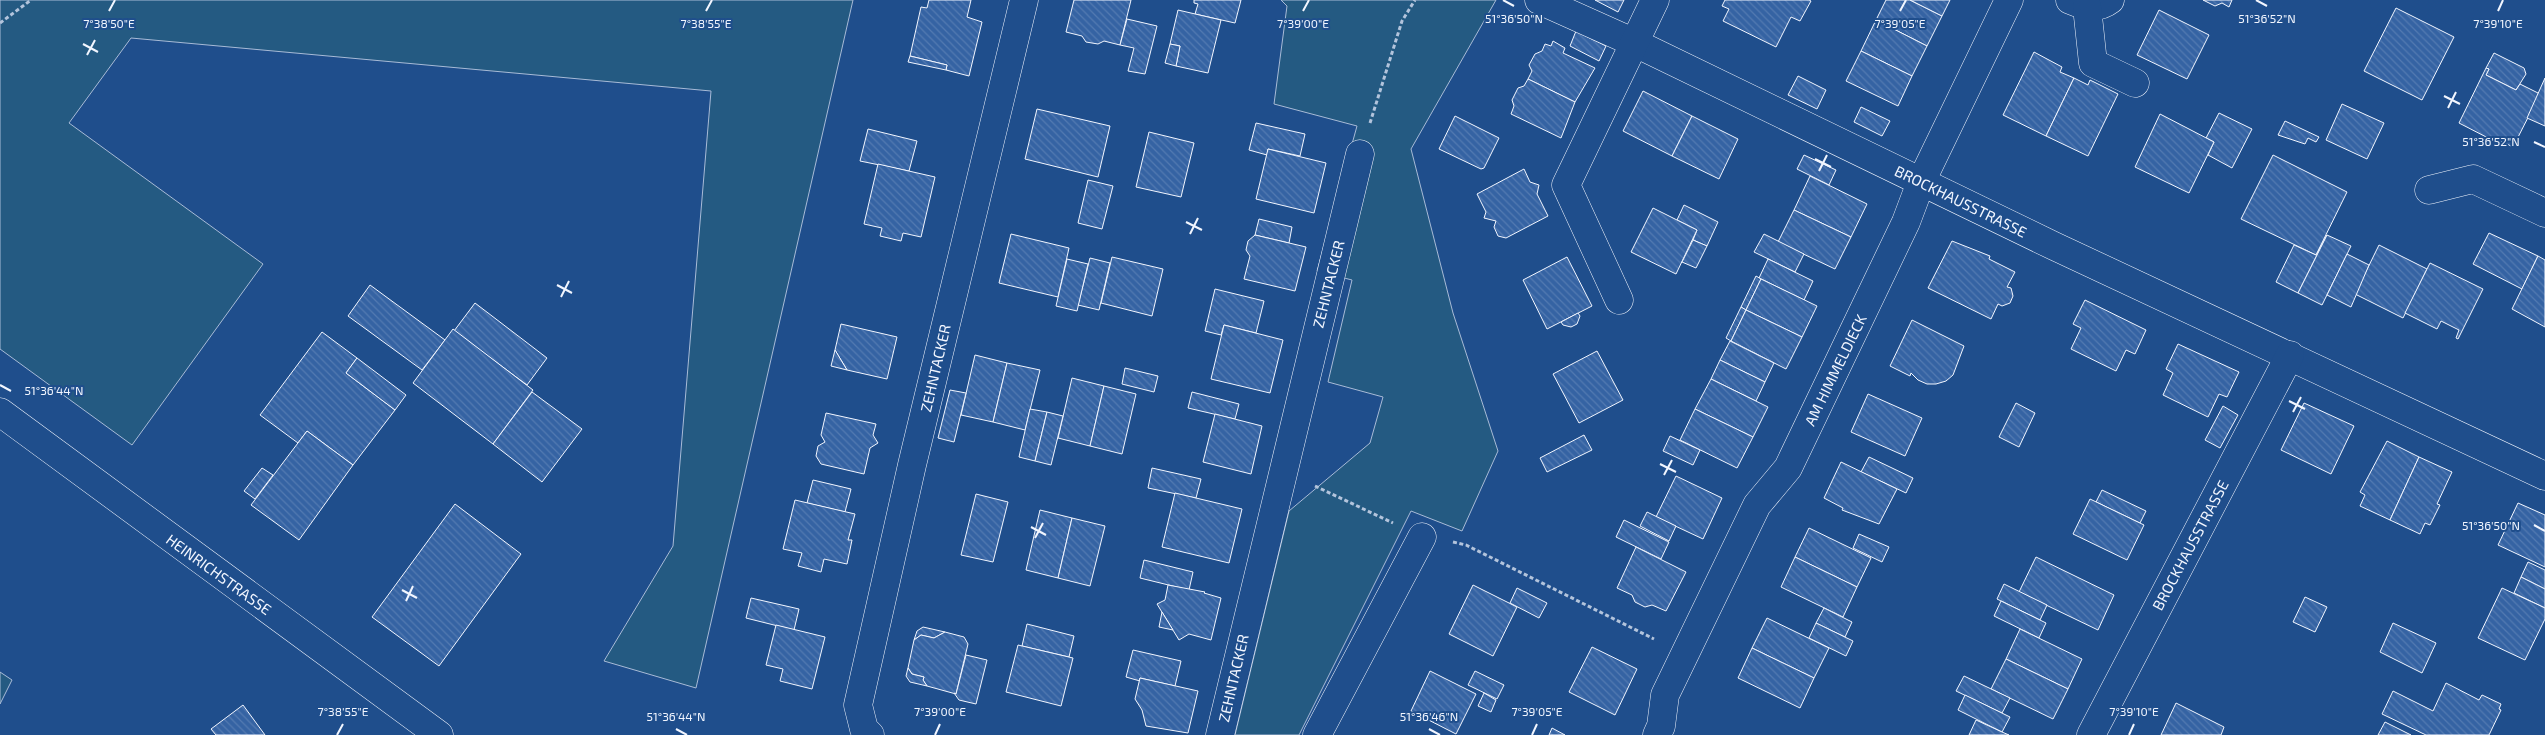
<svg xmlns="http://www.w3.org/2000/svg" width="2545" height="735" font-family="'Exo 2',sans-serif">
<defs>
<pattern id="building-back-hatch" width="6" height="6" patternUnits="userSpaceOnUse" patternTransform="scale(1.25)"><rect width="6" height="6" fill="#3563a3"/><path d="M-1 5l2 2M0 0l6 6M5-1l2 2" fill="none" stroke="#537ab1"/></pattern>
</defs>
<rect width="100%" height="100%" fill="#1f4e8c"/>
<g fill="#245a82" stroke="#a8bbd7">
<path d="M0,0h853l-157,688 -92,-27 69,-115 38,-455 -580,-53 -62,85 194,141 -131,181 -132,-96z"/>
<path d="M1281,0h215l-85,149 42,164 45,138 -36,80 -51,-20 -112,224h-64l54,-224 81,-68 13,-46 -55,-15 24,-102 -35,-9 40,-145 -83,-22 13,-98z"/>
<path d="M0,672l12,8 -12,24z"/>
</g>
<g fill="url(#building-back-hatch)" stroke="#f2f6ff">
<path d="M929,0h42l-4,17 15,5 -13,54 -23,-6 1,-5 -37,-9 11,-49 6,1z"/>
<path d="M1074,0h57l-11,45 -16,-4 -6,3 -12,-2 -4,-6 -16,-4z"/>
<path d="M1194,0h47l-6,23 -40,-9 3,-10 -4,-1z"/>
<path d="M1595,0h29l-6,12z"/>
<path d="M1725,0h84l2,1 -11,20 -9,-4 -15,30 -53,-26 6,-12 -7,-3z"/>
<path d="M1886,0h24l32,16 -15,30 -51,-26z"/>
<path d="M1910,0h40l-8,16z"/>
<path d="M2203,0h29l-3,7 -7,-4 -7,3z"/>
<path d="M2396,8l58,29 -32,63 -58,-29z"/>
<path d="M1178,10l43,10 -13,53 -32,-7 4,-20 -10,-2z"/>
<path d="M2159,10l50,25 -22,44 -50,-24z"/>
<path d="M1127,19l30,7 -12,48 -17,-3 6,-23 -14,-3z"/>
<path d="M1876,20l51,26 -15,30 -51,-25z"/>
<path d="M1576,31l30,15 -7,15 -29,-15z"/>
<path d="M1553,41l12,7 -2,5 32,15 -20,34 -47,-23 4,-8 -3,-6 6,-11 7,-3 3,-7 6,2z"/>
<path d="M1170,44l10,2 -4,20 -11,-3z"/>
<path d="M1861,51l51,25 -14,30 -52,-25z"/>
<path d="M2034,52l28,15 -2,5 14,6 -28,58 -43,-21z"/>
<path d="M2494,53l30,15 2,6 -10,16 -30,-15 3,-6 -3,-1z"/>
<path d="M910,56l37,9 -1,5 -38,-8z"/>
<path d="M2486,68l3,1 -3,6 30,15 4,-6 20,10 -27,53 -18,-9 -1,3 -35,-18z"/>
<path d="M1798,76l28,14 -9,19 -29,-14z"/>
<path d="M2074,78l14,7 2,-5 28,14 -30,62 -42,-20z"/>
<path d="M2545,78v48l-18,-8z"/>
<path d="M1528,79l47,23 -14,36 -50,-24 3,-8 -2,-6 6,-12 6,-2z"/>
<path d="M1643,91l49,25 -20,40 -49,-25z"/>
<path d="M2342,104l42,19 -17,36 -41,-19z"/>
<path d="M1861,107l29,14 -8,15 -28,-14z"/>
<path d="M1037,109l73,17 -12,51 -73,-18z"/>
<path d="M2219,113l33,16 -20,39 -24,-13 6,-13 -8,-4z"/>
<path d="M2160,114l54,28 -25,51 -54,-26z"/>
<path d="M1455,116l44,22 -15,30 -3,1 -42,-20z"/>
<path d="M1692,116l46,23 -19,40 -47,-23z"/>
<path d="M2285,121l34,16 -3,5 -8,-4 -3,6 -27,-9z"/>
<path d="M1256,123l49,11 -5,22 -32,-7 -1,6 -18,-5z"/>
<path d="M868,129l49,12 -8,30 -49,-10z"/>
<path d="M1149,132l45,11 -13,54 -45,-10z"/>
<path d="M1268,149l58,14 -12,50 -58,-14z"/>
<path d="M1804,155l32,15 -7,15 -32,-16z"/>
<path d="M2273,155l74,37 -31,63 -75,-36z"/>
<path d="M878,164l57,13 -14,60 -18,-4 -2,8 -21,-5 2,-8 -18,-4z"/>
<path d="M1524,169l6,13 9,3 -2,9 11,22 -42,22 -8,-2 -4,-9 2,-6 -12,-3 2,-6 -9,-18z"/>
<path d="M1810,176l57,28 -16,33 -57,-27z"/>
<path d="M1088,180l25,6 -11,43 -24,-6z"/>
<path d="M1684,205l34,17 -11,24 -14,-6 4,-10 -20,-10z"/>
<path d="M1653,208l44,22 -21,44 -45,-22z"/>
<path d="M1794,210l57,27 -16,32 -57,-27z"/>
<path d="M1259,219l33,8 -3,16 -34,-8z"/>
<path d="M2489,233l49,23 -16,33 -49,-25z"/>
<path d="M1011,234l58,14 -11,49 -59,-14z"/>
<path d="M1764,234l40,20 -9,18 -41,-20z"/>
<path d="M1255,235l51,12 -11,44 -51,-12 6,-23 -4,-6 2,-9z"/>
<path d="M2327,235l-29,58 -22,-11 18,-37 22,10z"/>
<path d="M2327,235l24,11 -29,59 -24,-12z"/>
<path d="M1693,240l14,6 -11,22 -14,-6z"/>
<path d="M1952,241l38,15 -1,3 26,13 -8,15 4,1 2,8 -3,7 -8,3 -4,-2 -7,15 -63,-31z"/>
<path d="M2379,245l48,24 -24,49 -48,-24z"/>
<path d="M2347,254l22,11 -18,42 -24,-12z"/>
<path d="M2538,256l7,4v67l-33,-18z"/>
<path d="M1112,257l51,12 -11,47 -51,-13z"/>
<path d="M1567,257l25,49 -45,23 -24,-49z"/>
<path d="M1090,258l20,5 -11,47 -21,-5z"/>
<path d="M1067,259l21,5 -11,47 -21,-5z"/>
<path d="M1768,259l45,22 -9,19 -45,-22z"/>
<path d="M2430,263l53,26 -25,50 -2,-1 3,-8 -18,-9 -4,8 -32,-16z"/>
<path d="M1756,276l5,3 -15,31 -5,-3z"/>
<path d="M1761,279l56,27 -15,31 -56,-27z"/>
<path d="M370,285l75,55 -23,30 -74,-54z"/>
<path d="M1215,289l49,12 -8,32 -32,-8 -3,10 -16,-4z"/>
<path d="M2085,300l61,30 -11,24 -9,-4 -10,21 -45,-22 10,-21 -8,-4z"/>
<path d="M475,303l72,55 -20,27 -73,-54z"/>
<path d="M1741,307l5,3 -15,31 -5,-3z"/>
<path d="M1746,310l56,27 -16,32 -55,-28z"/>
<path d="M1578,313l2,3 -3,8 -6,3 -8,-2 -2,-3z"/>
<path d="M1912,320l52,26 -11,29 -7,6 -10,3h-9l-9,-4 -7,-7 -1,3 -20,-10z"/>
<path d="M841,324l56,13 -10,42 -40,-9 -12,-20z"/>
<path d="M1224,325l59,15 -13,53 -59,-14z"/>
<path d="M453,329l80,61 -40,54 -80,-61z"/>
<path d="M322,332l35,26 -11,15 49,37 -42,55 -46,-34 -9,12 -38,-28z"/>
<path d="M1730,341l44,22 -9,19 -45,-22z"/>
<path d="M2178,344l61,28 -12,25 -8,-3 -11,23 -45,-22 10,-22 -7,-4z"/>
<path d="M835,350l12,20 -16,-4z"/>
<path d="M1597,351l26,49 -44,23 -26,-49z"/>
<path d="M975,355l32,8 -14,59 -32,-7z"/>
<path d="M357,358l49,37 -11,15 -49,-37z"/>
<path d="M1720,360l45,22 -9,19 -45,-22z"/>
<path d="M1007,363l33,7 -15,60 -32,-8z"/>
<path d="M1125,368l33,8 -4,16 -32,-8z"/>
<path d="M1072,378l32,8 -14,60 -32,-8z"/>
<path d="M1711,379l57,28 -15,30 -58,-28z"/>
<path d="M1104,386l32,8 -14,60 -32,-8z"/>
<path d="M950,390l16,3 -12,49 -16,-4z"/>
<path d="M532,392l50,37 -40,53 -49,-38z"/>
<path d="M1192,392l47,12 -4,15 -47,-11z"/>
<path d="M1868,394l54,24 -17,38 -54,-24z"/>
<path d="M2016,403l19,10 -16,34 -20,-10z"/>
<path d="M2304,403l50,23 -23,48 -50,-24z"/>
<path d="M2223,406l15,9 -18,33 -15,-8z"/>
<path d="M1030,409l17,3 -12,49 -16,-4z"/>
<path d="M1695,409l58,28 -16,31 -57,-28z"/>
<path d="M1047,412l16,4 -12,49 -16,-4z"/>
<path d="M826,413l50,11 -3,11 5,8 -8,5 -6,26 -43,-10 -5,-8 2,-10 7,-4 -4,-7z"/>
<path d="M1215,414l47,12 -11,48 -48,-12z"/>
<path d="M307,431l46,34 -54,75 -48,-35z"/>
<path d="M1584,435l8,15 -45,22 -7,-14z"/>
<path d="M1670,436l30,14 -7,15 -30,-14z"/>
<path d="M2387,441l32,16 -29,63 -30,-14 5,-11 -5,-3z"/>
<path d="M1869,457l44,21 -7,15 -45,-21z"/>
<path d="M2419,457l33,15 -15,32 3,1 -10,20 -5,-2 -5,11 -30,-14z"/>
<path d="M1841,462l56,27 -18,35 -37,-14 1,-2 -19,-10z"/>
<path d="M262,468l11,7 -18,24 -11,-8z"/>
<path d="M1152,468l49,11 -5,19 -48,-10z"/>
<path d="M1676,476l46,22 -19,41 -47,-22z"/>
<path d="M813,480l38,9 -6,23 -38,-9z"/>
<path d="M2102,490l44,21 -6,12 -44,-21z"/>
<path d="M1175,493l67,16 -13,54 -67,-16z"/>
<path d="M976,494l32,8 -15,60 -32,-7z"/>
<path d="M2090,499l54,26 -17,35 -54,-26z"/>
<path d="M795,500l60,14 -7,26h4l-5,24 -23,-5 -3,13 -23,-6 4,-13 -19,-4z"/>
<path d="M2518,503l27,12v52l-47,-22z"/>
<path d="M455,504l66,50 -82,112 -67,-49z"/>
<path d="M1040,510l32,8 -14,60 -32,-8z"/>
<path d="M1647,512l29,14 -7,15 -29,-15z"/>
<path d="M1072,518l33,8 -15,60 -32,-8z"/>
<path d="M1624,520l45,22 -8,17 -45,-22z"/>
<path d="M1809,528l62,30 -14,29 -62,-30z"/>
<path d="M1859,534l30,13 -7,15 -29,-14z"/>
<path d="M1636,547l50,25 -20,39 -14,-6 -7,2 -10,-5 -3,-7 -15,-7z"/>
<path d="M1795,557l62,30 -14,30 -62,-30z"/>
<path d="M2036,557l78,38 -16,35 -79,-38z"/>
<path d="M1144,560l49,12 -4,18 -49,-12z"/>
<path d="M2528,562l17,8v19l-24,-12z"/>
<path d="M2521,577l24,12v19l-31,-15z"/>
<path d="M2004,584l43,21 -7,15 -43,-21z"/>
<path d="M1168,585l37,7 -1,1 17,5 -10,42 -22,-6 -10,6 -22,-36 8,-4z"/>
<path d="M1473,585l44,22 -24,49 -44,-22z"/>
<path d="M1517,588l30,15 -8,15 -29,-15z"/>
<path d="M2502,588l43,20v11l-20,41 -47,-22z"/>
<path d="M2305,597l22,10 -12,25 -22,-10z"/>
<path d="M751,598l48,11 -5,21 -48,-12z"/>
<path d="M2001,601l45,22 -7,15 -45,-22z"/>
<path d="M1824,608l28,14 -7,15 -29,-14z"/>
<path d="M1162,612l11,18 -14,-3z"/>
<path d="M1767,618l62,30 -15,30 -62,-30z"/>
<path d="M1816,623l37,18 -7,15 -37,-18z"/>
<path d="M2393,623l43,20 -14,30 -42,-21z"/>
<path d="M1027,624l47,12 -5,21 -47,-11z"/>
<path d="M776,625l49,12 -13,52 -32,-8 3,-12 -17,-4z"/>
<path d="M923,627l22,5 -11,6 -13,-3 -7,5 3,-9z"/>
<path d="M2020,629l62,30 -14,30 -62,-30z"/>
<path d="M945,632l19,5 4,7 -12,50 -29,-8 -4,-6 1,-3 -12,-3 -4,-6 6,-28 7,-5 13,3z"/>
<path d="M1018,645l55,13 -12,48 -55,-14z"/>
<path d="M1592,647l45,22 -22,46 -46,-23z"/>
<path d="M1752,648l62,30 -14,30 -62,-30z"/>
<path d="M1133,650l48,11 -6,25 -35,-8v3l-14,-4z"/>
<path d="M966,655l21,5 -11,44 -17,-4 -5,-7 2,1z"/>
<path d="M2006,659l62,30 -15,30 -62,-30z"/>
<path d="M908,668l4,6 12,3 -1,3 4,6 -17,-4 -4,-6z"/>
<path d="M1430,671l46,23 -20,40 -45,-23z"/>
<path d="M1475,671l29,14 -7,14 -29,-14z"/>
<path d="M1964,676l46,22 -8,15 -46,-22z"/>
<path d="M1140,678l58,13 -10,42 -42,-7 -4,-16 -7,-11z"/>
<path d="M2446,683l33,17 3,-5 19,9 -2,5 2,1 -12,25h-63l-44,-21 11,-23 40,20z"/>
<path d="M1484,693l12,7 -5,12 -13,-6z"/>
<path d="M1965,695l45,22 -8,15 -44,-22z"/>
<path d="M2176,703l48,24 -3,8h-60z"/>
<path d="M243,705l22,30h-49l-5,-6z"/>
<path d="M1976,720l26,12 7,3h-40z"/>
<path d="M2385,722l26,13h-33z"/>
<path d="M1552,728l13,7h-16z"/>
</g>
<g fill="none" stroke-linecap="round" stroke-linejoin="round">
<defs>
<g id="minor">
<path d="M1539,0l96,43 419,203 491,230"/>
<path d="M2070,0c14,6 27,10 40,0"/>
<path d="M2087,7l6,56 42,20"/>
<path d="M2429,190l44,-11 72,34"/>
<path d="M1619,300l-53,-115 89,-185"/>
<path d="M0,412l439,323"/>
<path d="M870,735l-6,-6 -6,-24 54,-240 112,-465"/>
<path d="M1220,735l140,-581"/>
<path d="M1317,735l105,-198"/>
<path d="M1657,735l4,-9 4,-31 92,-190 31,-37 118,-246 15,-40 88,-182"/>
<path d="M2091,735l199,-380"/>
</g>
</defs>
<use href="#minor" stroke="#f2f6ff" stroke-width="29"/>
<g stroke="#b3c4dc" stroke-width="3" stroke-dasharray="4 2.5" stroke-linecap="butt">
<path d="M0,23l31,-23"/>
<path d="M1370,123l32,-102 13,-21"/>
<path d="M1315,486l78,37"/>
<path d="M1453,542l13,3 188,94"/>
</g>
<use href="#minor" stroke="#1f4e8c" stroke-width="28"/>
</g>
<path fill="none" stroke="#f2f6ff" stroke-width="2" d="M1503,0l11,6M2256,0l11,6M109,11l6,-11M706,11l6,-11M1303,11l6,-11M1900,11l6,-11M2498,11l5,-11M83,44l15,8M87,55l8,-15M2444,96l16,8M2448,108l8,-16M2534,142l11,5M1815,159l16,8M1819,171l8,-16M1186,222l16,8M1190,234l8,-16M557,285l15,8M561,297l8,-16M0,385l11,6M2289,401l16,8M2293,412l8,-15M1660,464l16,8M1664,475l8,-15M2534,525l11,6M1031,527l15,8M1035,538l8,-15M402,590l15,8M406,601l7,-15M676,729l11,6M1429,729l11,6M337,735l6,-11M935,735l5,-11M1532,735l5,-11M2129,735l5,-11"/>
<g text-anchor="middle" dominant-baseline="central" stroke-width="4" stroke-linejoin="round" paint-order="stroke">
<g font-size="15" fill="#f2f6ff" stroke="#1f4e8c">
<text transform="translate(1961 201) rotate(26)">BROCKHAUSSTRASSE</text>
<text transform="translate(1328 284) rotate(-76)">ZEHNTACKER</text>
<text transform="translate(935 368) rotate(-77)">ZEHNTACKER</text>
<text transform="translate(1835 370) rotate(-64)">AM HIMMELDIECK</text>
<text transform="translate(2190 545) rotate(-62)">BROCKHAUSSTRASSE</text>
<text transform="translate(219 574) rotate(36)">HEINRICHSTRASSE</text>
<text transform="translate(1233 678) rotate(-77)">ZEHNTACKER</text>
</g>
</g>
<g font-size="12" text-anchor="middle" fill="#f2f6ff" stroke="#1f4e8c" stroke-width="4" stroke-linejoin="round" paint-order="stroke">
<text x="1514" y="23">51°36'50"N</text>
<text x="2267" y="23">51°36'52"N</text>
<text x="109" y="28">7°38'50"E</text>
<text x="706" y="28">7°38'55"E</text>
<text x="1303" y="28">7°39'00"E</text>
<text x="1900" y="28">7°39'05"E</text>
<text x="2498" y="28">7°39'10"E</text>
<text x="2491" y="146">51°36'52"N</text>
<text x="54" y="395">51°36'44"N</text>
<text x="2491" y="530">51°36'50"N</text>
<text x="343" y="716">7°38'55"E</text>
<text x="940" y="716">7°39'00"E</text>
<text x="1537" y="716">7°39'05"E</text>
<text x="2134" y="716">7°39'10"E</text>
<text x="676" y="721">51°36'44"N</text>
<text x="1429" y="721">51°36'46"N</text>
</g>
</svg>
